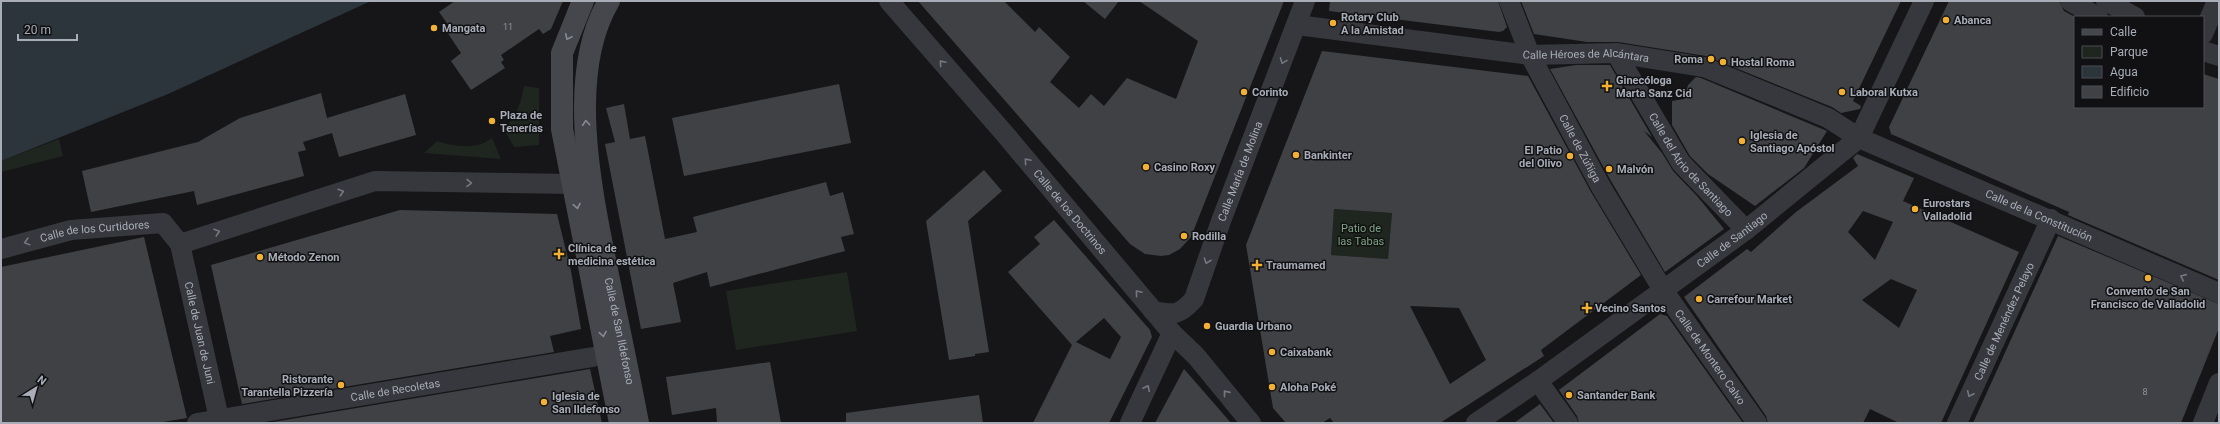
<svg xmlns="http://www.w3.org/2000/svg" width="2220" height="424" font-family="Roboto,sans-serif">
<rect width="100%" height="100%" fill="#161618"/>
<g fill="#1e261f">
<path d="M524,86l15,2v57l-25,2 -10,-18c13,-12 17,-27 20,-43z"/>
<path d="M492,138l9,21 -77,-6 13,-12c17,6 40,9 55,-3z"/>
<path d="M59,139l4,17 -62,16v-11z"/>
<path d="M1334,209l58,4 -4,46 -57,-4z"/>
<path d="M847,272l10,59 -121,19 -10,-59z"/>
</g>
<path fill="#2c353c" d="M1,1h370l-203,93 -167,67z"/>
<g fill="#404145" fill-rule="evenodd">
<path d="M455,1h108l-12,28 -8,5 -4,-5 -38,26 3,5 -3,2 4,6 -34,22 -20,-29 10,-8 -16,-24 4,-3 -10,-14z"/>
<path d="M918,1h86l31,31 4,-5 31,30 -20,25 29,26 12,-14 13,12 23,-28 49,21 22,-58 -59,-40h145l-93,236 -11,12 -11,6 -8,1 -16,-2 -15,-10z"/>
<path d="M1083,1h36l-14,18z"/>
<path d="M1330,1h168l9,26 -4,4 -4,1 -170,-21z"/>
<path d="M1521,1h380l-48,100 8,5 -1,3 -19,4 -9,-6 -126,-51 -88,-14h-31l-53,-8z"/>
<path d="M1949,1h110l5,10 11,6v90h128v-33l16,5v201l-151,-65 1,-3 -178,-78 -2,-7z"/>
<path d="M1322,51l206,25 63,116 50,83 -100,75 3,6 -104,67h-106l-4,-5 -8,5h-36l-13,-15 -27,-163zM1334,209l58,4 -4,46 -57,-4zM1410,306l49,2 27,52 -36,24z"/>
<path d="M1576,65h34l42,72 -8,-6 18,22 11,18 24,25 27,33 -59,43 -54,-91 -61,-112z"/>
<path d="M1696,77l5,1 126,53 -23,37 -49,38 -47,-32 -18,-18 -18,-31v-24l12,-2 4,-14z"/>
<path d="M839,84l12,59 -167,33 -12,-58z"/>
<path d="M321,93l6,25 78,-24 11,41 -77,22 -7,-24 -29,9 3,8 -8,2 6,24 -107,29 -3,-14 -103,21 -9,-41 116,-29 42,-24z"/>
<path d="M624,104l6,35 15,-3 20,103 32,-7 -4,-15 133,-35 4,14 13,-4 11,42 -13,3 4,14 -135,36 -3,-15 -34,11 8,39 -40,7 -36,-185 10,-2 -9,-34z"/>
<path d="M1857,154l57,24 -11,23 116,51 -78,171h-42l-29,-14 -7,14h-95l-2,-7 -82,-119 63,-48 4,3 45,-40 62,-46 -5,-8zM1863,211l30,11 -18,38 -27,-28zM1891,279l26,11 -18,38 -37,-28z"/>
<path d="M984,170l18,21 -34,30 21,131 -14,2v2l-26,4 -23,-139z"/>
<path d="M400,210l157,4 14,57 10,58 -31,7 4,16 -312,52 -31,-139z"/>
<path d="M1054,220l96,110 2,7 -43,86h-76l39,-78 -64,-73 32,-28 -6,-7zM1104,318l17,19 -11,22 -34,-17z"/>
<path d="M2058,236l161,68v24l-38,95h-208z"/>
<path d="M144,237l43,181 -30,5h-156v-156z"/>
<path d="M1660,314l7,2 76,107h-164l-2,-7 -18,-26z"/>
<path d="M770,362l11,61h-64l-1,-15 -44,7 -6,-38z"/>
<path d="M590,369l12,54h-335z"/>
<path d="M1184,369l21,24 26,30h-76z"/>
<path d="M979,395l4,28h-137v-10z"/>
<path d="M1540,404l14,19h-40z"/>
</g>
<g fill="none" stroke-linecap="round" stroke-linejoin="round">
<g stroke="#37383d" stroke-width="20">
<path id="s1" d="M889,1l115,132 168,200 24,23 55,67"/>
<path id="s2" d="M1509,1l21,54 71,132 62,103 94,133"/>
<path d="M2070,1l28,16"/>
<path d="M2106,1l29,16"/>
<path id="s3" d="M1297,25l233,30 86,-2 88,14 124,51 31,20 360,155"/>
<path d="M2203,34l14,-33"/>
<path d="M2203,51l16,5"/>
<path id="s4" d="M1616,53l65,110 65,67"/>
<path d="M180,244l195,-63 198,3 5,-14"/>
<path id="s5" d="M1,249l70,-19 92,-7 17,21 40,179"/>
<path id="s6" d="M1153,311c21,4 26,5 41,-12l27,-78 84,-220"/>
<path d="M1538,381l30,42"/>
<path id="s7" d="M197,423l396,-66"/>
<path d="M1130,423l42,-90"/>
<path id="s8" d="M1476,423l62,-42 208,-151 113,-92 65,-137"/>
<path id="s9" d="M1957,423l94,-204"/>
<path d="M2203,423l16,-40"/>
</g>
<g stroke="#45474d" stroke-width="22">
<path d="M583,1l-21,52v76l58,294"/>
<path id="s10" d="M609,1c-45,76 -16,198 0,279 10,48 20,95 29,143"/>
</g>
</g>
<defs><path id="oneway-chevron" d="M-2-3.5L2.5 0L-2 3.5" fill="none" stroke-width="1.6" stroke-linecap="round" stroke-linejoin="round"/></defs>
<g stroke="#858993">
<use href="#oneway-chevron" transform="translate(568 37) rotate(115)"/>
<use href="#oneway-chevron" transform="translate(586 123) rotate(-94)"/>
<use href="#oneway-chevron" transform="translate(577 206) rotate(79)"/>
<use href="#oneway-chevron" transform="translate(603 334) rotate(79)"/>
</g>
<g stroke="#757881">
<use href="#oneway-chevron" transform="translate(1283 61) rotate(111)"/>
<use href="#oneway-chevron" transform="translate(942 63) rotate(-131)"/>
<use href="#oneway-chevron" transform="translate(1027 161) rotate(-130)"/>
<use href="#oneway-chevron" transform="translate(469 183) rotate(1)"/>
<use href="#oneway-chevron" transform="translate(341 192) rotate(-18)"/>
<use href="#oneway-chevron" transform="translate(217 232) rotate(-18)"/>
<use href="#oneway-chevron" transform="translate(27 242) rotate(165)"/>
<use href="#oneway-chevron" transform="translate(1207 261) rotate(109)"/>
<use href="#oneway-chevron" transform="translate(2183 277) rotate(-156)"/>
<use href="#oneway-chevron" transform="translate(1138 293) rotate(-130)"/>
<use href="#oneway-chevron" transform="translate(1147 388) rotate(-64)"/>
<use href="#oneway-chevron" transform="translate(1226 393) rotate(-129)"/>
<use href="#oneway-chevron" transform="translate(1970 394) rotate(115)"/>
</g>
<g fill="#f2b134" stroke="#111113" stroke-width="1.5">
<circle cx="1946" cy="20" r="4"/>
<circle cx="1333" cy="23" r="4"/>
<circle cx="434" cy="28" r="4"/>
<circle cx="1711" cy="59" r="4"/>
<circle cx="1723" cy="62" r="4"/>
<path d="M1605 80h4v4h4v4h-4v4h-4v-4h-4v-4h4z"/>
<circle cx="1244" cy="92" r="4"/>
<circle cx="1842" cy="92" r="4"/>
<circle cx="492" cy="121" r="4"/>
<circle cx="1742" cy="141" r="4"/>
<circle cx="1296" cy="155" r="4"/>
<circle cx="1570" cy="156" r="4"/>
<circle cx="1146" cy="167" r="4"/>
<circle cx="1609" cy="169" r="4"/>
<circle cx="1915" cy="209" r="4"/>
<circle cx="1184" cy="236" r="4"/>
<path d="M557 248h4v4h4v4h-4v4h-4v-4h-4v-4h4z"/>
<circle cx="260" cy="257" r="4"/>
<path d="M1255 259h4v4h4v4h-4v4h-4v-4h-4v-4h4z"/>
<circle cx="2148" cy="278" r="4"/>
<circle cx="1699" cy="299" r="4"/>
<path d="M1585 302h4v4h4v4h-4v4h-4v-4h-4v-4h4z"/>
<circle cx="1207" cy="326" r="4"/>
<circle cx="1272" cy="352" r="4"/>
<circle cx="341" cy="385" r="4"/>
<circle cx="1272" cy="387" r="4"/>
<circle cx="1569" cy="395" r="4"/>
<circle cx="544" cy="402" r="4"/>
</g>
<g text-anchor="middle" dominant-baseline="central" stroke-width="3" stroke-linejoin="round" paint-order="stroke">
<g font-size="9" fill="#8e929b">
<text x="508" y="27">11</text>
<text x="2145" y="392">8</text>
</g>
<g font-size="11" font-weight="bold" fill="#a8adb8" stroke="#111113" text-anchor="start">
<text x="1341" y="17">Rotary Club<tspan x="1341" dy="13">A la Amistad</tspan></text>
<text x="1954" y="20">Abanca</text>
<text x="442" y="28">Mangata</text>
<text x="1703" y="59" text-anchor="end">Roma</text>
<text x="1731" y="62">Hostal Roma</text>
<text x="1616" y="80">Ginecóloga<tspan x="1616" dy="13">Marta Sanz Cid</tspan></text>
<text x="1252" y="92">Corinto</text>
<text x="1850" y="92">Laboral Kutxa</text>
<text x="500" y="115">Plaza de<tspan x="500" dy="13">Tenerías</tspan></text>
<text x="1750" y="135">Iglesia de<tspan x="1750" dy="13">Santiago Apóstol</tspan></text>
<text x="1562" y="150" text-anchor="end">El Patio<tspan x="1562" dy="13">del Olivo</tspan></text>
<text x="1304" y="155">Bankinter</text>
<text x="1154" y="167">Casino Roxy</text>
<text x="1617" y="169">Malvón</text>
<text x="1923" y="203">Eurostars<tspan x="1923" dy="13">Valladolid</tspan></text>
<text x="1192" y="236">Rodilla</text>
<text x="568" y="248">Clínica de<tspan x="568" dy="13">medicina estética</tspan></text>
<text x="268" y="257">Método Zenon</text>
<text x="1266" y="265">Traumamed</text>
<text x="2148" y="291" text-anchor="middle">Convento de San<tspan x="2148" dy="13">Francisco de Valladolid</tspan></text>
<text x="1707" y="299">Carrefour Market</text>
<text x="1595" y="308">Vecino Santos</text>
<text x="1215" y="326">Guardia Urbano</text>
<text x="1280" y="352">Caixabank</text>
<text x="333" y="379" text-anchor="end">Ristorante<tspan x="333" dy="13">Tarantella Pizzería</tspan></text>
<text x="1280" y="387">Aloha Poké</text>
<text x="1577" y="395">Santander Bank</text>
<text x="552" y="396">Iglesia de<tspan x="552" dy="13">San Ildefonso</tspan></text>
</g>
<g font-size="11" fill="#a8adb8" stroke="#111113">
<text stroke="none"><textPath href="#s3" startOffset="291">Calle Héroes de Alcántara</textPath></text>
<text stroke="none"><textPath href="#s2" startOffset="164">Calle de Zúñiga</textPath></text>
<text stroke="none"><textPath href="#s4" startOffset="135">Calle del Atrio de Santiago</textPath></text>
<text stroke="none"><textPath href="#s6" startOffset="182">Calle María de Molina</textPath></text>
<text stroke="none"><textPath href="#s1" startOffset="278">Calle de los Doctrinos</textPath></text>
<text stroke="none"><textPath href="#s3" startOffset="777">Calle de la Constitución</textPath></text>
<text stroke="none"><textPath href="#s5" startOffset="96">Calle de los Curtidores</textPath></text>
<text stroke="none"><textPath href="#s8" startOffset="315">Calle de Santiago</textPath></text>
<text stroke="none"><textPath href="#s9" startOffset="112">Calle de Menéndez Pelayo</textPath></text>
<text stroke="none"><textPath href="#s10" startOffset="337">Calle de San Ildefonso</textPath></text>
<text stroke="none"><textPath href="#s5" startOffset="283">Calle de Juan de Juni</textPath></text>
<text stroke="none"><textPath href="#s2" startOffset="410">Calle de Montero Calvo</textPath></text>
<text stroke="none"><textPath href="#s7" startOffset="201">Calle de Recoletas</textPath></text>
</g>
<g font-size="11" fill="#7fa381" stroke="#111113">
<text x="1361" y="228">Patio de<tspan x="1361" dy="13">las Tabas</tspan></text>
</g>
</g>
<rect width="2220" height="424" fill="none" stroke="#a8adb8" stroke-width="4"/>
<rect x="2074" y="16" width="130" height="92" fill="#111113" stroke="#4d4f55"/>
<rect x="2082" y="29" width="20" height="6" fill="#45474d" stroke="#4d4f55"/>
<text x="2110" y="36" font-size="12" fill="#a8adb8">Calle</text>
<rect x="2082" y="46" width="20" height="12" fill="#1e261f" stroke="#4d4f55"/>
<text x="2110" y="56" font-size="12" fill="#a8adb8">Parque</text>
<rect x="2082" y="66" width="20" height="12" fill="#2c353c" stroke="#4d4f55"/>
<text x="2110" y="76" font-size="12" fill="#a8adb8">Agua</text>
<rect x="2082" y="86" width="20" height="12" fill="#404145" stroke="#4d4f55"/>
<text x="2110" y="96" font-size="12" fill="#a8adb8">Edificio</text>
<g transform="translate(36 388) rotate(37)" stroke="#111113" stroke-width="3" paint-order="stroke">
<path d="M0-3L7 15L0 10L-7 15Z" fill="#a8adb8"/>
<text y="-6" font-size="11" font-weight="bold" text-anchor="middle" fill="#a8adb8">N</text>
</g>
<path d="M18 34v6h59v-6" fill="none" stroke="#a8adb8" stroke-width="2"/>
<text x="24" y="34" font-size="12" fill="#a8adb8" stroke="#111113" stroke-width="3" paint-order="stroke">20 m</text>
</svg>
